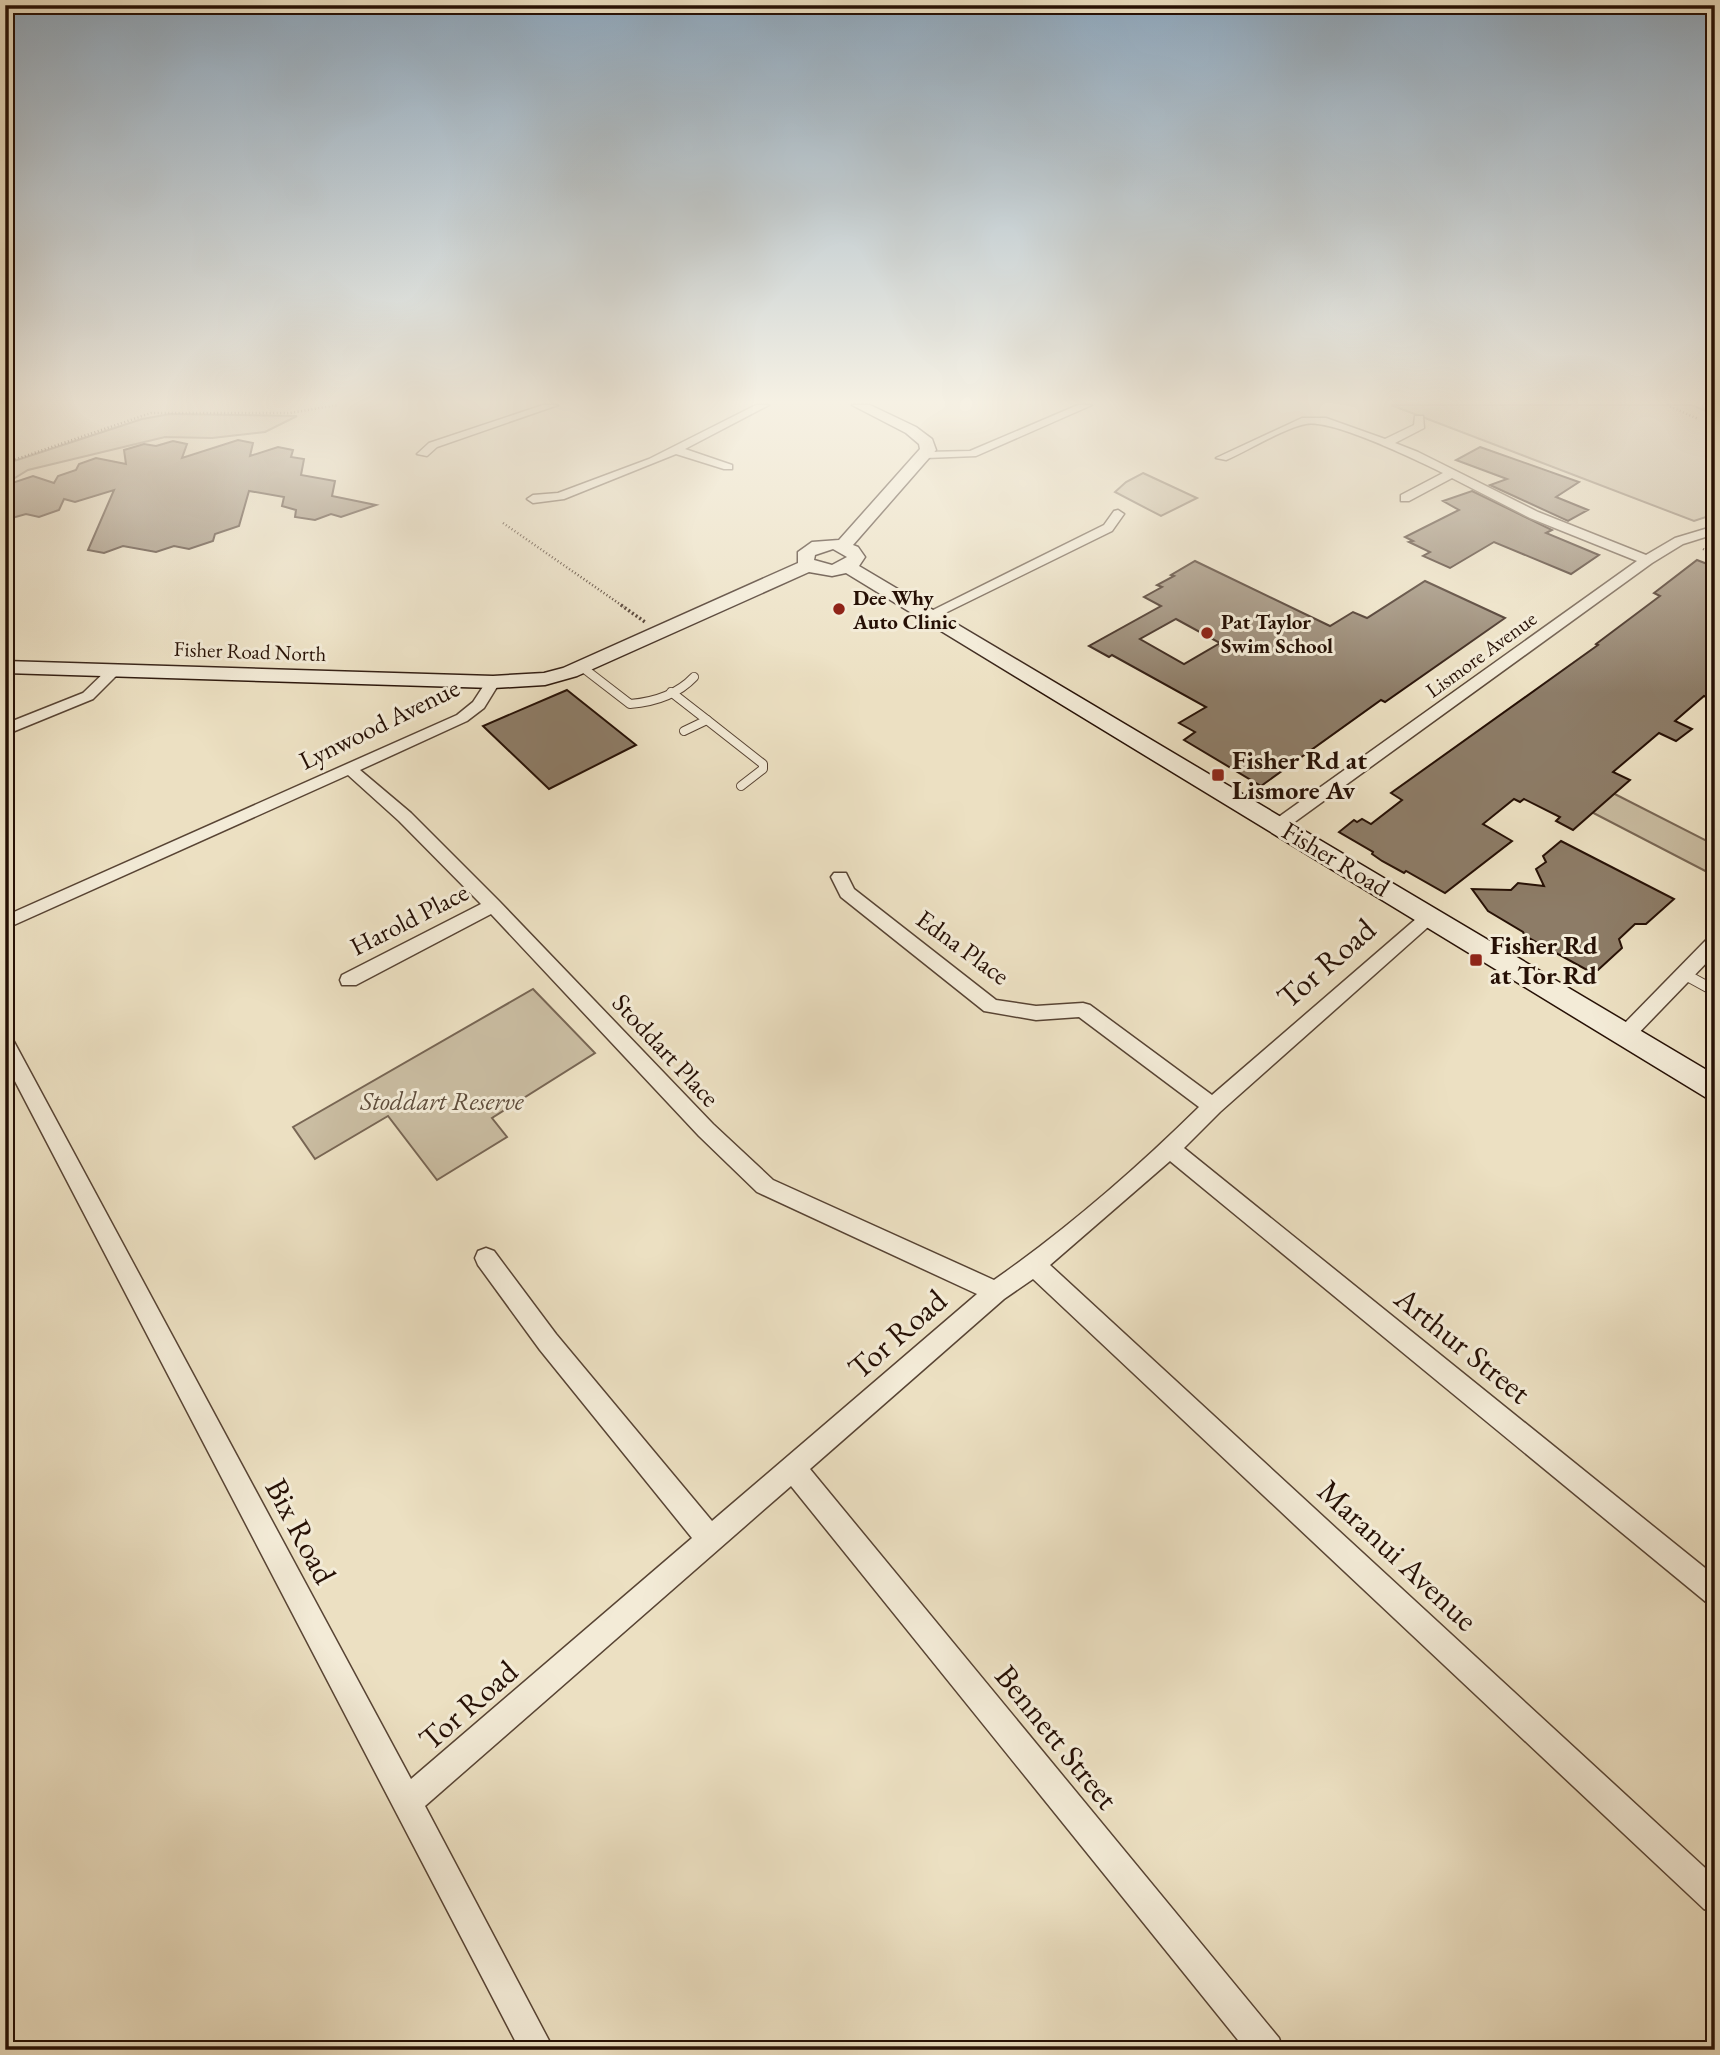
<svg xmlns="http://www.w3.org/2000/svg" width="1720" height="2055" font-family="'EB Garamond',serif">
<rect width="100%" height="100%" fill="#ece0c2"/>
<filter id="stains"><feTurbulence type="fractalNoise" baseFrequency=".00286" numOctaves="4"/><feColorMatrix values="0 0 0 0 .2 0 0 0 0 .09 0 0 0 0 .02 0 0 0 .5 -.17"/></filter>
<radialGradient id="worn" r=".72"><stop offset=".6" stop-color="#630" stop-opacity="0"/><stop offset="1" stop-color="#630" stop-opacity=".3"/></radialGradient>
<g fill="#cabda2" stroke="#786654" stroke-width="2">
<path d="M1391,405h301l23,10v99l-21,7z"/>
<path d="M170,414l127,2 -32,16 -53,6 -47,-1 -137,33 -23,14v-20l137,-45z"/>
<path d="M1143,473l54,25 -36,18 -46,-24 11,-10z"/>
<path d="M1601,787l114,58v31l-137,-71z"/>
<path d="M533,989l62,64 -103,65 15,19 -70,43 -49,-64 -73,43 -22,-32z"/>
</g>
<g fill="#8d7c67" stroke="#261005" stroke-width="2" fill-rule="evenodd">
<path d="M238,440l15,3 -3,13 28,-9 15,3 -2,7 13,2 -3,16 34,6 -3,15 44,9 -35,12 -10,-3 -16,6 -20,-3 1,-7 -14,-4 2,-9 -35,-6 -10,35 -24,8 -2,7 -24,8 -15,-3 -18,6 -33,-6 -19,7 -16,-3 26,-60 -39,12 -11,-3 -5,11 -20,7 -13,-3 -21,6v-28l4,-8 24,-8 21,7 4,-7 18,-6 3,-6 17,-6 30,6 -2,-14 20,-6 12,2 17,-5 14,3 -5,14z"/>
<path d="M1480,447l99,35 -23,15 32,13 -20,11 -78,-36 17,-6 -51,-19z"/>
<path d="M1472,491l80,39 -6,3 53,22 -28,19 -77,-32 -44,26 -27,-12 7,-4 -21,-10 4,-1 -8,-4 54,-27 -16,-9z"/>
<path d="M1697,560l18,7v134l-11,-5 -29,25 17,8 -16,12 -17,-8 -46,39 17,8 -57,50 -17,-9 4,-4 -36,-18 -4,3 -6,-3 -31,25 29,17 -67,52 -39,-22 -2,2 -22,-12 -10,-7 1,-2 -34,-20 15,-12 3,2 5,-3 9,5 31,-24 -11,-7 207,-148 -2,-1 64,-48 -6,-3z"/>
<path d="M1195,561l135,65 23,-14 14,6 58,-37 80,37 -120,84 -4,-2 -120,86 -77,-46 11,-8 -16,-9 27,-16 -94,-52 -3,2 -20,-11 72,-40 -17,-9 18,-10 -5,-2 17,-9 -3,-1zM1176,619l44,24 -36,21 -44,-25z"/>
<path d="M567,690l69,55 -87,44 -66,-63z"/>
<path d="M1561,841l113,58 -28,25h-11l-16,15 3,9 -24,22h-11l-62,-34 -2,-4 -35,-21 -16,-22 39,1 7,-7 26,3 -8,-17 10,-7 -3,-6z"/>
</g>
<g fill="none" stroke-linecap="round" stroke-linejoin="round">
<defs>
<g id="lane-far1">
<path d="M582,667l48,37c24,-2 47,-9 64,-27"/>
<path d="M671,692l36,28 -23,11"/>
<path d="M707,720l56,44v5l-22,17"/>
</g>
<g id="lane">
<path d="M1684,974l31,17"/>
<path d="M1711,1050l4,-5"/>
</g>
<g id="street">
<path d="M543,405h15l-121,42 -10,9 -10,-2 12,-11z"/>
<path d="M756,405h13l-84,44 47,16v4h-8l-48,-15 -112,45 -31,4 -6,-4 6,-4 25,-2 91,-34z"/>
<path d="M1078,405h14l-116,51 -50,2 -6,-3 6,-3 44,-1z"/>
<path d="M1415,416h8l1,12 -29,15 23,9 120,60 108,43 29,-17 40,-12v8l-32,10 -31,19 -367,266h-12l-2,-4 2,-4 364,-260 -107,-43 -78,-40 -43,23h-8v-6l42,-22c-27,-13 -110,-54 -137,-49 -22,4 -59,27 -80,36l-10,-2 86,-40h24l59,21 29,-14z"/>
<path d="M1118,510l6,4 -12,17 -177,87h-10l-2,-3 181,-90 10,-14z"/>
<path d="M115,666l7,4 -29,29 -88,36v-11l78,-31 27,-26z"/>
<path d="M493,678l7,4 -16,26 -17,13 -107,49 51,43 88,88 214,223 60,56 221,100c73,-51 142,-111 205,-173l-120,-90 -43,3 -52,-9 -143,-114 -10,-20 3,-4h12l8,16 142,111 40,6 47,-3 7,2 122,90 212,-183h12l3,4 -3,4 -216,192 -36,36 531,428v30l-9,-4 -536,-441 -120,104 665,612v36l-11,-4 -671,-630 -29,20 -194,170 469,569 4,12h-37l-455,-564 -366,320 129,244h-34l-515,-988v-26l7,2 399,741 281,-241 -152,-188 -62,-85 -3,-7 3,-7 8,-3 8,3 62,83 156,187 265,-227 -220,-102 -58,-56 -208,-222 -135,71h-14l-2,-5 2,-5 139,-71 -82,-83 -51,-46 -343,154v-13l452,-201 16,-13 15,-23z"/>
<path d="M1715,936v18l-83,86 -7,2 -7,-2 -3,-5 3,-5 91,-93z"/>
</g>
<path id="secondary" d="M852,405h18l46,22 16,12 4,11 -83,95 5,2 7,10 -6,9 856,509v25l-10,-3 -859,-524 -14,3 -23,-4 -232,104 -32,9 -52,3 -488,-15v-12l488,15 51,-3 19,-5 235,-105v-11l14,-10 27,-2 81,-91 -1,-5 -13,-11zM833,549l14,8 -15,8 -18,-5 1,-5z"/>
<path id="highway" d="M1703,405h12v7l-10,-3z"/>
</defs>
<use href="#lane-far1" stroke="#584434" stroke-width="10"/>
<use href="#lane" stroke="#584434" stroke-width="12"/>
<use href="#street" stroke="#584434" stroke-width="3"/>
<use href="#secondary" stroke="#261005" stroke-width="3"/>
<use href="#highway" stroke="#261005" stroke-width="3"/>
<g stroke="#261005" stroke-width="2.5" stroke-dasharray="1 2.5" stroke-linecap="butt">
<path d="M1667,405l31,14"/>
<path d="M5,463l146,-50h139l48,-8"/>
<path d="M503,523l121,84"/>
<path d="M1703,549l12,6"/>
</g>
<path stroke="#261005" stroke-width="3.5" stroke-dasharray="2 2.5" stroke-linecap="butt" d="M621,605l24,17"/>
<use href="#lane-far1" stroke="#f3ebd7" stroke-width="8"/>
<use href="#lane" stroke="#f3ebd7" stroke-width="10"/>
<use href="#street" fill="#f3ebd7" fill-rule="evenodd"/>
<use href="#secondary" fill="#f3ebd7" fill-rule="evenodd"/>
<use href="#highway" fill="#ece0c2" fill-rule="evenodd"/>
</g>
<linearGradient id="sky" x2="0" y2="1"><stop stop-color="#8fa9bf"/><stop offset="0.58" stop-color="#f6f1e4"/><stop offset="1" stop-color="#f6f1e4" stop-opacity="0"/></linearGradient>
<rect width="1720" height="693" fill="url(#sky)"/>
<g fill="#8f2418" stroke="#f3ebd7" stroke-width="2.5">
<circle cx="839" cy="609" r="7"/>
<circle cx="1207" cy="633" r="7"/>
<rect x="1211" y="768" width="14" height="14" rx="3.5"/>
<rect x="1469" y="953" width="14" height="14" rx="3.5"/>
</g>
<g text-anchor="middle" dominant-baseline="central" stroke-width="6" stroke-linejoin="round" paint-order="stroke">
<g font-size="21" font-weight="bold" fill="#261005" stroke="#f3ebd7" text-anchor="start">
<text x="853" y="597">Dee Why<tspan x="853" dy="24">Auto Clinic</tspan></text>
<text x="1221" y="621">Pat Taylor<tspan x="1221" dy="24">Swim School</tspan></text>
</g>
<g font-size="21" fill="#261005" stroke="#f3ebd7">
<text transform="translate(250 651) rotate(2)">Fisher Road North</text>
<text transform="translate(1481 654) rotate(-36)">Lismore Avenue</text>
</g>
<g font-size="26" fill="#261005" stroke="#f3ebd7">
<text transform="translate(379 724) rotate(-26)">Lynwood Avenue</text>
<text transform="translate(1336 859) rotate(31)">Fisher Road</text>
<text transform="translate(409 919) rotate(-27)">Harold Place</text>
<text transform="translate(963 947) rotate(36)">Edna Place</text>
<text transform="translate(666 1050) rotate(47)">Stoddart Place</text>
</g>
<g font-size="26" font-weight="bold" fill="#261005" stroke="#f3ebd7" text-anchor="start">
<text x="1232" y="760">Fisher Rd at<tspan x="1232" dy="30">Lismore Av</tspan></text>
<text x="1490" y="945">Fisher Rd<tspan x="1490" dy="30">at Tor Rd</tspan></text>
</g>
<g font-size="26" font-style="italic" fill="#5f4d3c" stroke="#f3ebd7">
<text x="442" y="1101">Stoddart Reserve</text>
</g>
<g font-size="32" fill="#261005" stroke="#f3ebd7">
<text transform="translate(1326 963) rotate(-41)">Tor Road</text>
<text transform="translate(897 1334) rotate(-41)">Tor Road</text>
<text transform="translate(1463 1345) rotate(39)">Arthur Street</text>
<text transform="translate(301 1531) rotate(62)">Bix Road</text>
<text transform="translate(1398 1555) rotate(43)">Maranui Avenue</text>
<text transform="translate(468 1705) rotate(-41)">Tor Road</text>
<text transform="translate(1057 1737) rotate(51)">Bennett Street</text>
</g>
</g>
<rect width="1720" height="2055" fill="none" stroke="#ece0c2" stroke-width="28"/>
<rect x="7" y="7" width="1706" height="2041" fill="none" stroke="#261005" stroke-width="3.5"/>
<rect x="14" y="14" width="1692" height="2027" fill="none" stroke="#261005" stroke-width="2"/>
<rect width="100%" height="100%" filter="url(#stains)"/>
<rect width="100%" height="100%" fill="url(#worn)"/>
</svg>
